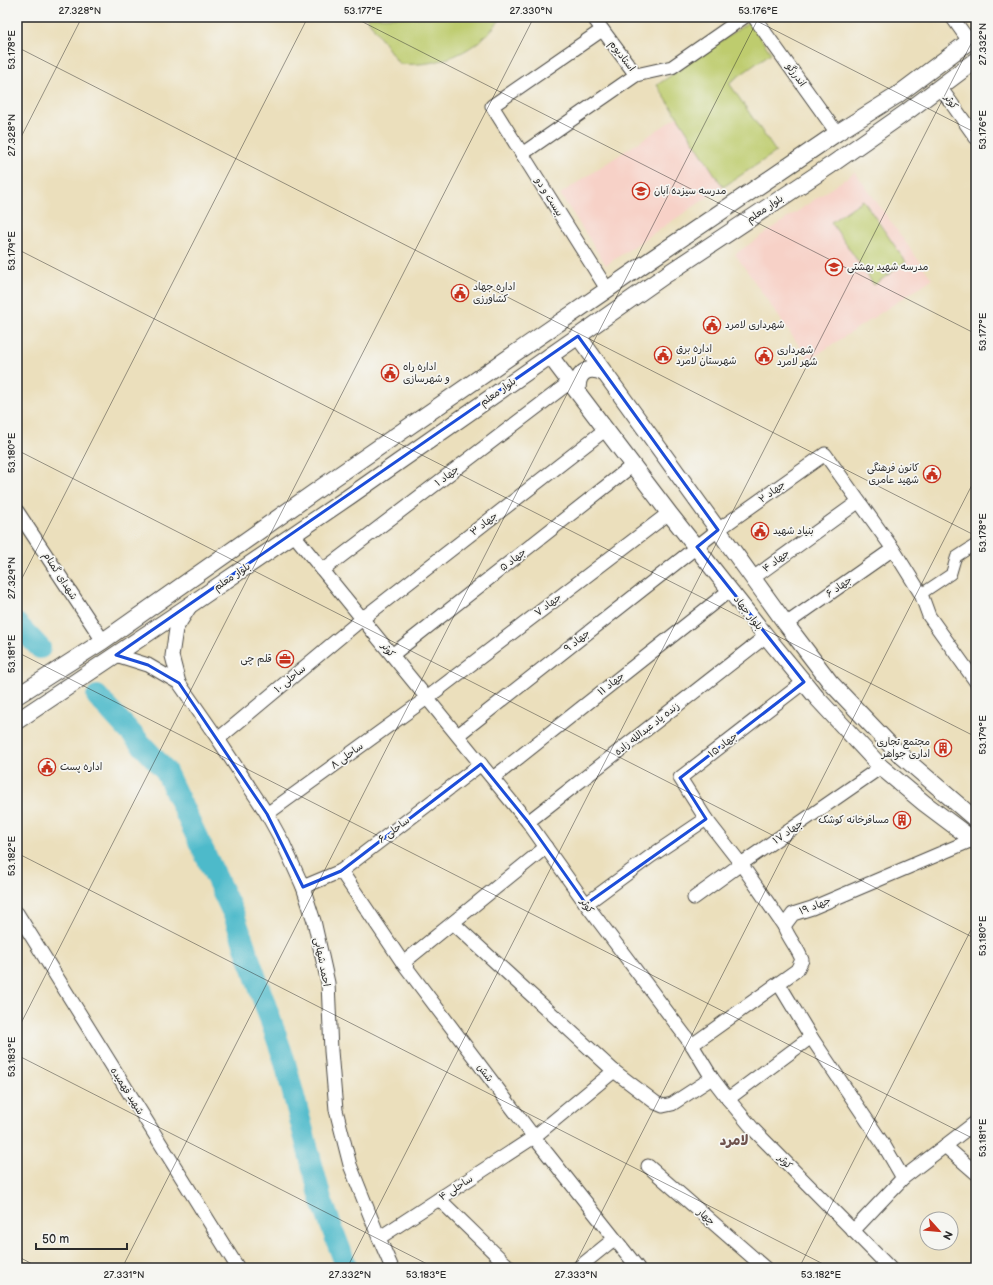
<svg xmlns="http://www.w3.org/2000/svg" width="993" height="1285" font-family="'Balsamiq Sans','Playpen Sans Arabic',sans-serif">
<rect width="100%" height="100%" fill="#f6f6f2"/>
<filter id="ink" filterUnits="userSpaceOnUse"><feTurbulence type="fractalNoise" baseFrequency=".025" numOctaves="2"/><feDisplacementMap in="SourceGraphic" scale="8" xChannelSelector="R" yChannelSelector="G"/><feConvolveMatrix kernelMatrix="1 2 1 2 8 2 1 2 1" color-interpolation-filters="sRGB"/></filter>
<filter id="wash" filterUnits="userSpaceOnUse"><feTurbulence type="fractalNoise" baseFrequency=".012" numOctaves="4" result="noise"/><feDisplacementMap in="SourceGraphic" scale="16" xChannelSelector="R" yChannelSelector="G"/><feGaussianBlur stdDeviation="0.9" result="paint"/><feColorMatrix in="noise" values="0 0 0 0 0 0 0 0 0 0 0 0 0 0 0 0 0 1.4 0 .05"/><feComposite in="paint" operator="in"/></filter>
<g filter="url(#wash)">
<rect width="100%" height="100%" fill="#ebdfbc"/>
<g fill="#f7d1c7">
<path d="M677,117l46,70 -117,78 -46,-71z"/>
<path d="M855,172l77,107 -123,81 -74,-106z"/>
</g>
<g fill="#becc6e" stroke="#747c4c">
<path d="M366,17h136c-25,35 -61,50 -103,47z"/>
<path d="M749,22l22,31 -42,30 47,69 -53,35 -66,-102z"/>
<path d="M863,200l43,62 -32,23 -43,-63z"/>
</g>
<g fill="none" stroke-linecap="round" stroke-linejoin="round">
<g stroke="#4ebaca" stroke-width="22">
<path d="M17,624l23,24"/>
<path d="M97,696l68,74 69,145 50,144 37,140 26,69"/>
</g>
</g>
</g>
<g filter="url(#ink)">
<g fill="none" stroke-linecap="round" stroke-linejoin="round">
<defs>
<path id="pedestrian" d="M921,594l30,-20 5,-17 20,-13"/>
<g id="minor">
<path d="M593,17l43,58"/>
<path d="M754,17l83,116"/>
<path d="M952,17l17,24"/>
<path d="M602,30l-110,76 115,183"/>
<path d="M940,87l36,51"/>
<path d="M522,154l114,-79 36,-8 72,-50"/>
<path d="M17,511l86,130"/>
<path d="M294,535l234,287 58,82 106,141 20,33 16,21 26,31 136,138"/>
<path d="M323,570l247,-188"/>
<path d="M753,578l105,-76"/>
<path d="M190,607l-14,22 -4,27 7,27 39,56 49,75 16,29 20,44 11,34 14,62 3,68 5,59 14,55 29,73 13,30"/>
<path d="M786,624l107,-75"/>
<path d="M116,655l32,10 31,18"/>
<path d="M392,655l241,-190"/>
<path d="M804,682l-124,96 26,41 35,45 140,-97"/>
<path d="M458,735l260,-205 107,-76 68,95 28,45 8,22 47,66"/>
<path d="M218,739l144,-120 244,-190"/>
<path d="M493,778l237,-188"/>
<path d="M267,814l160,-116 242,-185"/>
<path d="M528,822l238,-186"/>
<path d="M341,871l62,92 131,174 104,131"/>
<path d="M303,887l38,-16 140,-107"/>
<path d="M694,898l47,-34 43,62"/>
<path d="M586,904l65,-48 55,-37"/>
<path d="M17,913l221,355"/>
<path d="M453,923l161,148 42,32 7,3 9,-2 40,-26"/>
<path d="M403,963l143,-116"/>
<path d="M779,984l32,53 74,110 18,31"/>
<path d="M692,1045l105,-75 5,-10c-4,-12 -14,-22 -18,-34l9,-12 19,-6 160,-68"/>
<path d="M728,1099l83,-62"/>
<path d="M945,1146l31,27"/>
<path d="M648,1166l117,102"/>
<path d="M439,1199l71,69"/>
<path d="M853,1231l50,-53 73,-56"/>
<path d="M379,1238l155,-101 80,-66"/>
<path d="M578,1268l36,-29"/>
</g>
<g id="tertiary">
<path d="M578,336l208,288 44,58 66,69 80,69"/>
<path d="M550,356l119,157 97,123 51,62 64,69 43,36 52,39"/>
<path d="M578,392c-2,-19 9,-27 26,-19"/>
<path d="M17,696l86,-55 230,-162 320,-221 184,-125 59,-37 80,-60"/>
<path d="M17,721l173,-116 160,-109 317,-222 164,-109 77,-54 68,-51"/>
</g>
</defs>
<use href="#pedestrian" stroke="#484641" stroke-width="12"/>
<use href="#minor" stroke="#484641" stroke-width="15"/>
<use href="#tertiary" stroke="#484641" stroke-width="18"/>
<use href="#pedestrian" stroke="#fff" stroke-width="10"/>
<use href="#minor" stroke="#fff" stroke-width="13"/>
<use href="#tertiary" stroke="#fff" stroke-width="16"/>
</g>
</g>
<path fill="none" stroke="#1d4ed8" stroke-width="3" stroke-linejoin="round" d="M578,336l140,194 -21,17 107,135 -124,96 26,41 -120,85 -58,-82 -47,-58 -140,107 -38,16 -36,-73 -88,-131 -31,-18 -32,-10z"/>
<path fill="none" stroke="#2b2b2b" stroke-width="1" stroke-opacity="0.45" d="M353,17l623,317M749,17l227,116M17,47l959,489M17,145l65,-128M17,249l959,488M17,450l959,489M17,588l291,-571M17,652l959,488M17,853l814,415M17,1031l517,-1014M17,1055l418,213M17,1256l23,12M122,1268l637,-1251M347,1268l629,-1234M573,1268l403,-791M799,1268l177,-348"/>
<defs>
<symbol id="school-ring" viewBox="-11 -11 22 22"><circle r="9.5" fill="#f6f6f2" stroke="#c8321e" stroke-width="1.5"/><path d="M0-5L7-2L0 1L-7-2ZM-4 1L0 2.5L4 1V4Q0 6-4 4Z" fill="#c8321e"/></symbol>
<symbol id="civic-ring" viewBox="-11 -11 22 22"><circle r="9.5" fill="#f6f6f2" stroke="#c8321e" stroke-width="1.5"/><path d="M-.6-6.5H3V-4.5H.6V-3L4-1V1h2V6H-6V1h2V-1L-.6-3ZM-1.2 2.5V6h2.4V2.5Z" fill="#c8321e"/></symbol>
<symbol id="office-ring" viewBox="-11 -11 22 22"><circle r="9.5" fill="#f6f6f2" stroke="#c8321e" stroke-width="1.5"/><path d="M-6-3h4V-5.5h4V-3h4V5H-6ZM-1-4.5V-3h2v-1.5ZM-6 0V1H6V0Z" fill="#c8321e"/></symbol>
<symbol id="building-ring" viewBox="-11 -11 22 22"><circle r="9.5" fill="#f6f6f2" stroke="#c8321e" stroke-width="1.5"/><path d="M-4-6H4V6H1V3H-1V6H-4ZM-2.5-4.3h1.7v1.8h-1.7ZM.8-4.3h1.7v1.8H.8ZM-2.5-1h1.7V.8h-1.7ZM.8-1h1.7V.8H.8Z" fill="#c8321e"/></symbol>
</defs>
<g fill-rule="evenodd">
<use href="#school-ring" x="631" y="181" width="20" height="20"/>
<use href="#school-ring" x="824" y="257" width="20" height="20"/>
<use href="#civic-ring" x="450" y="283" width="20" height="20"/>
<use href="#civic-ring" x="702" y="315" width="20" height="20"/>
<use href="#civic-ring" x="653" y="345" width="20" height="20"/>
<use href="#civic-ring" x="754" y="346" width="20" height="20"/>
<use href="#civic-ring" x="380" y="363" width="20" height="20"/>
<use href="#civic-ring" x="922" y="464" width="20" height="20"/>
<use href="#civic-ring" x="750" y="521" width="20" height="20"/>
<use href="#office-ring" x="275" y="649" width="20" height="20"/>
<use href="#building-ring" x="933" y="738" width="20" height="20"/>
<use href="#civic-ring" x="37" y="757" width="20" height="20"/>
<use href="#building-ring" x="892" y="810" width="20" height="20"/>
</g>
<g text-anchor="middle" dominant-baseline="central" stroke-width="3.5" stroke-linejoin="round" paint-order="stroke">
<g font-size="10" fill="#2b2b2b" stroke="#f6f6f2">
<text transform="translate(622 56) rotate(53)">استادیوم</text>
<text transform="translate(796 75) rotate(54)">اندرزگو</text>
<text transform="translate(951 102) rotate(55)">کوثر</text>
<text transform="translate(549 197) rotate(58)">بیست و دو</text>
<text transform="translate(765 209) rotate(-34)">بلوار معلم</text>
<text transform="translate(498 392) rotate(-35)">بلوار معلم</text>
<text transform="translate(447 476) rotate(-37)">جهاد ۱</text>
<text transform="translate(772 492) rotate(-36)">جهاد ۲</text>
<text transform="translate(484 524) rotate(-38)">جهاد ۳</text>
<text transform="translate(513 560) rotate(-38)">جهاد ۵</text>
<text transform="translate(776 561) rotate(-36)">جهاد ۴</text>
<text transform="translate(60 576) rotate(57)">شهدای گمنام</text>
<text transform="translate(232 577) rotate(-34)">بلوار معلم</text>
<text transform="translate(839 587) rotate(-35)">جهاد ۶</text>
<text transform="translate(548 605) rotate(-37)">جهاد ۷</text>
<text transform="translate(748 613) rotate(52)">بلوار جهاد</text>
<text transform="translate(577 641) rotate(-38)">جهاد ۹</text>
<text transform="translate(388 650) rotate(51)">کوثر</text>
<text transform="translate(290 679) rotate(-40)">ساحلی ۱۰</text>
<text transform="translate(611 684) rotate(-38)">جهاد ۱۱</text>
<text transform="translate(647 729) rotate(-38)">زنده یاد عبدالله زاده</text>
<text transform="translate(723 745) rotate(-38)">جهاد ۱۵</text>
<text transform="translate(347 756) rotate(-36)">ساحلی ۸</text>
<text transform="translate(394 830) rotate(-37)">ساحلی ۶</text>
<text transform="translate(788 832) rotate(-35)">جهاد ۱۷</text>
<text transform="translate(587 906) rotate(54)">کوثر</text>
<text transform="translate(815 906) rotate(-21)">جهاد ۱۹</text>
<text transform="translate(322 962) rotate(79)">احمد شهابی</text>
<text transform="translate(485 1073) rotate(53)">شش</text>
<text transform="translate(127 1091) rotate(58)">شهید فهمیده</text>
<text transform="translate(785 1162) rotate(46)">کوثر</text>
<text transform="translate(456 1188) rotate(-33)">ساحلی ۴</text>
<text transform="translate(706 1217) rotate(41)">چهار</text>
</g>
<g font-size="10" fill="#2b2b2b" stroke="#f6f6f2" text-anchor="start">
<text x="654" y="191">مدرسه سیزده آبان</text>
<text x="847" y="267">مدرسه شهید بهشتی</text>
<text x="473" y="287">اداره جهاد<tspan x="473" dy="12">کشاورزی</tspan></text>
<text x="725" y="325">شهرداری لامرد</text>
<text x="676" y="349">اداره برق<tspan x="676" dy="12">شهرستان لامرد</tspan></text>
<text x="777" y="350">شهرداری<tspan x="777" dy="12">شهر لامرد</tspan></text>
<text x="403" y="367">اداره راه<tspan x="403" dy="12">و شهرسازی</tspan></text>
<text x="919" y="468" text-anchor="end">کانون فرهنگی<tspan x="919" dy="12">شهید عامری</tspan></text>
<text x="773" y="531">بنیاد شهید</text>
<text x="272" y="659" text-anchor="end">قلم چی</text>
<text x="930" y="742" text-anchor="end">مجتمع تجاری<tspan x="930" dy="12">اداری جواهر</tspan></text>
<text x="60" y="767">اداره پست</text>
<text x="889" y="820" text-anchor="end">مسافرخانه کوشک</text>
</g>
<g font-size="14" font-weight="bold" fill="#6f534d" stroke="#f6f6f2">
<text x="734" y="1140">لامرد</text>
</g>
</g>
<rect width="993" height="1285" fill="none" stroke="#f6f6f2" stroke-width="44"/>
<g transform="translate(939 1231) rotate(117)"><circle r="19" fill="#f6f6f2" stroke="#a5a5a2"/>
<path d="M0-3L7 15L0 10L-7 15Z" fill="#c8321e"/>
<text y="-6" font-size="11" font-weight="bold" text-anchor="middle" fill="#2b2b2b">N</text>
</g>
<path d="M36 1243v6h91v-6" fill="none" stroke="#2b2b2b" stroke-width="2"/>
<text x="42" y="1243" font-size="12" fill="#2b2b2b" stroke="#f6f6f2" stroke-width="3" paint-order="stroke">50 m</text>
<rect x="22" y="22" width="949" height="1241" fill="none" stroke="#2b2b2b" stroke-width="1.5"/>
<g font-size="10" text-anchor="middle" fill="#2b2b2b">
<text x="80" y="14">27.328°N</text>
<text x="363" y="14">53.177°E</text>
<text x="531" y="14">27.330°N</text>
<text x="758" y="14">53.176°E</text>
<text transform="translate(982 44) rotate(-90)" y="4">27.332°N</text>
<text transform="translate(11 50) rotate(-90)" y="4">53.178°E</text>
<text transform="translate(982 130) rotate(-90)" y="4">53.176°E</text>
<text transform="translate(11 135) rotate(-90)" y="4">27.328°N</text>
<text transform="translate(11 251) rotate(-90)" y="4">53.179°E</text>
<text transform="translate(982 332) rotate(-90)" y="4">53.177°E</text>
<text transform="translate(11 453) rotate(-90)" y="4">53.180°E</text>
<text transform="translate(982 533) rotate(-90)" y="4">53.178°E</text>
<text transform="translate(11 578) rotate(-90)" y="4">27.329°N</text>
<text transform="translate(11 654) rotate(-90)" y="4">53.181°E</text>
<text transform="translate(982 735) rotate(-90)" y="4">53.179°E</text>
<text transform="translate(11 856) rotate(-90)" y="4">53.182°E</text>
<text transform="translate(982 936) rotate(-90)" y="4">53.180°E</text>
<text transform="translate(11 1057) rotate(-90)" y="4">53.183°E</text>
<text transform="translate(982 1138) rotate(-90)" y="4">53.181°E</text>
<text x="124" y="1278">27.331°N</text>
<text x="350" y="1278">27.332°N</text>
<text x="426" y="1278">53.183°E</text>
<text x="576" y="1278">27.333°N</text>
<text x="821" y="1278">53.182°E</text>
</g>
</svg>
